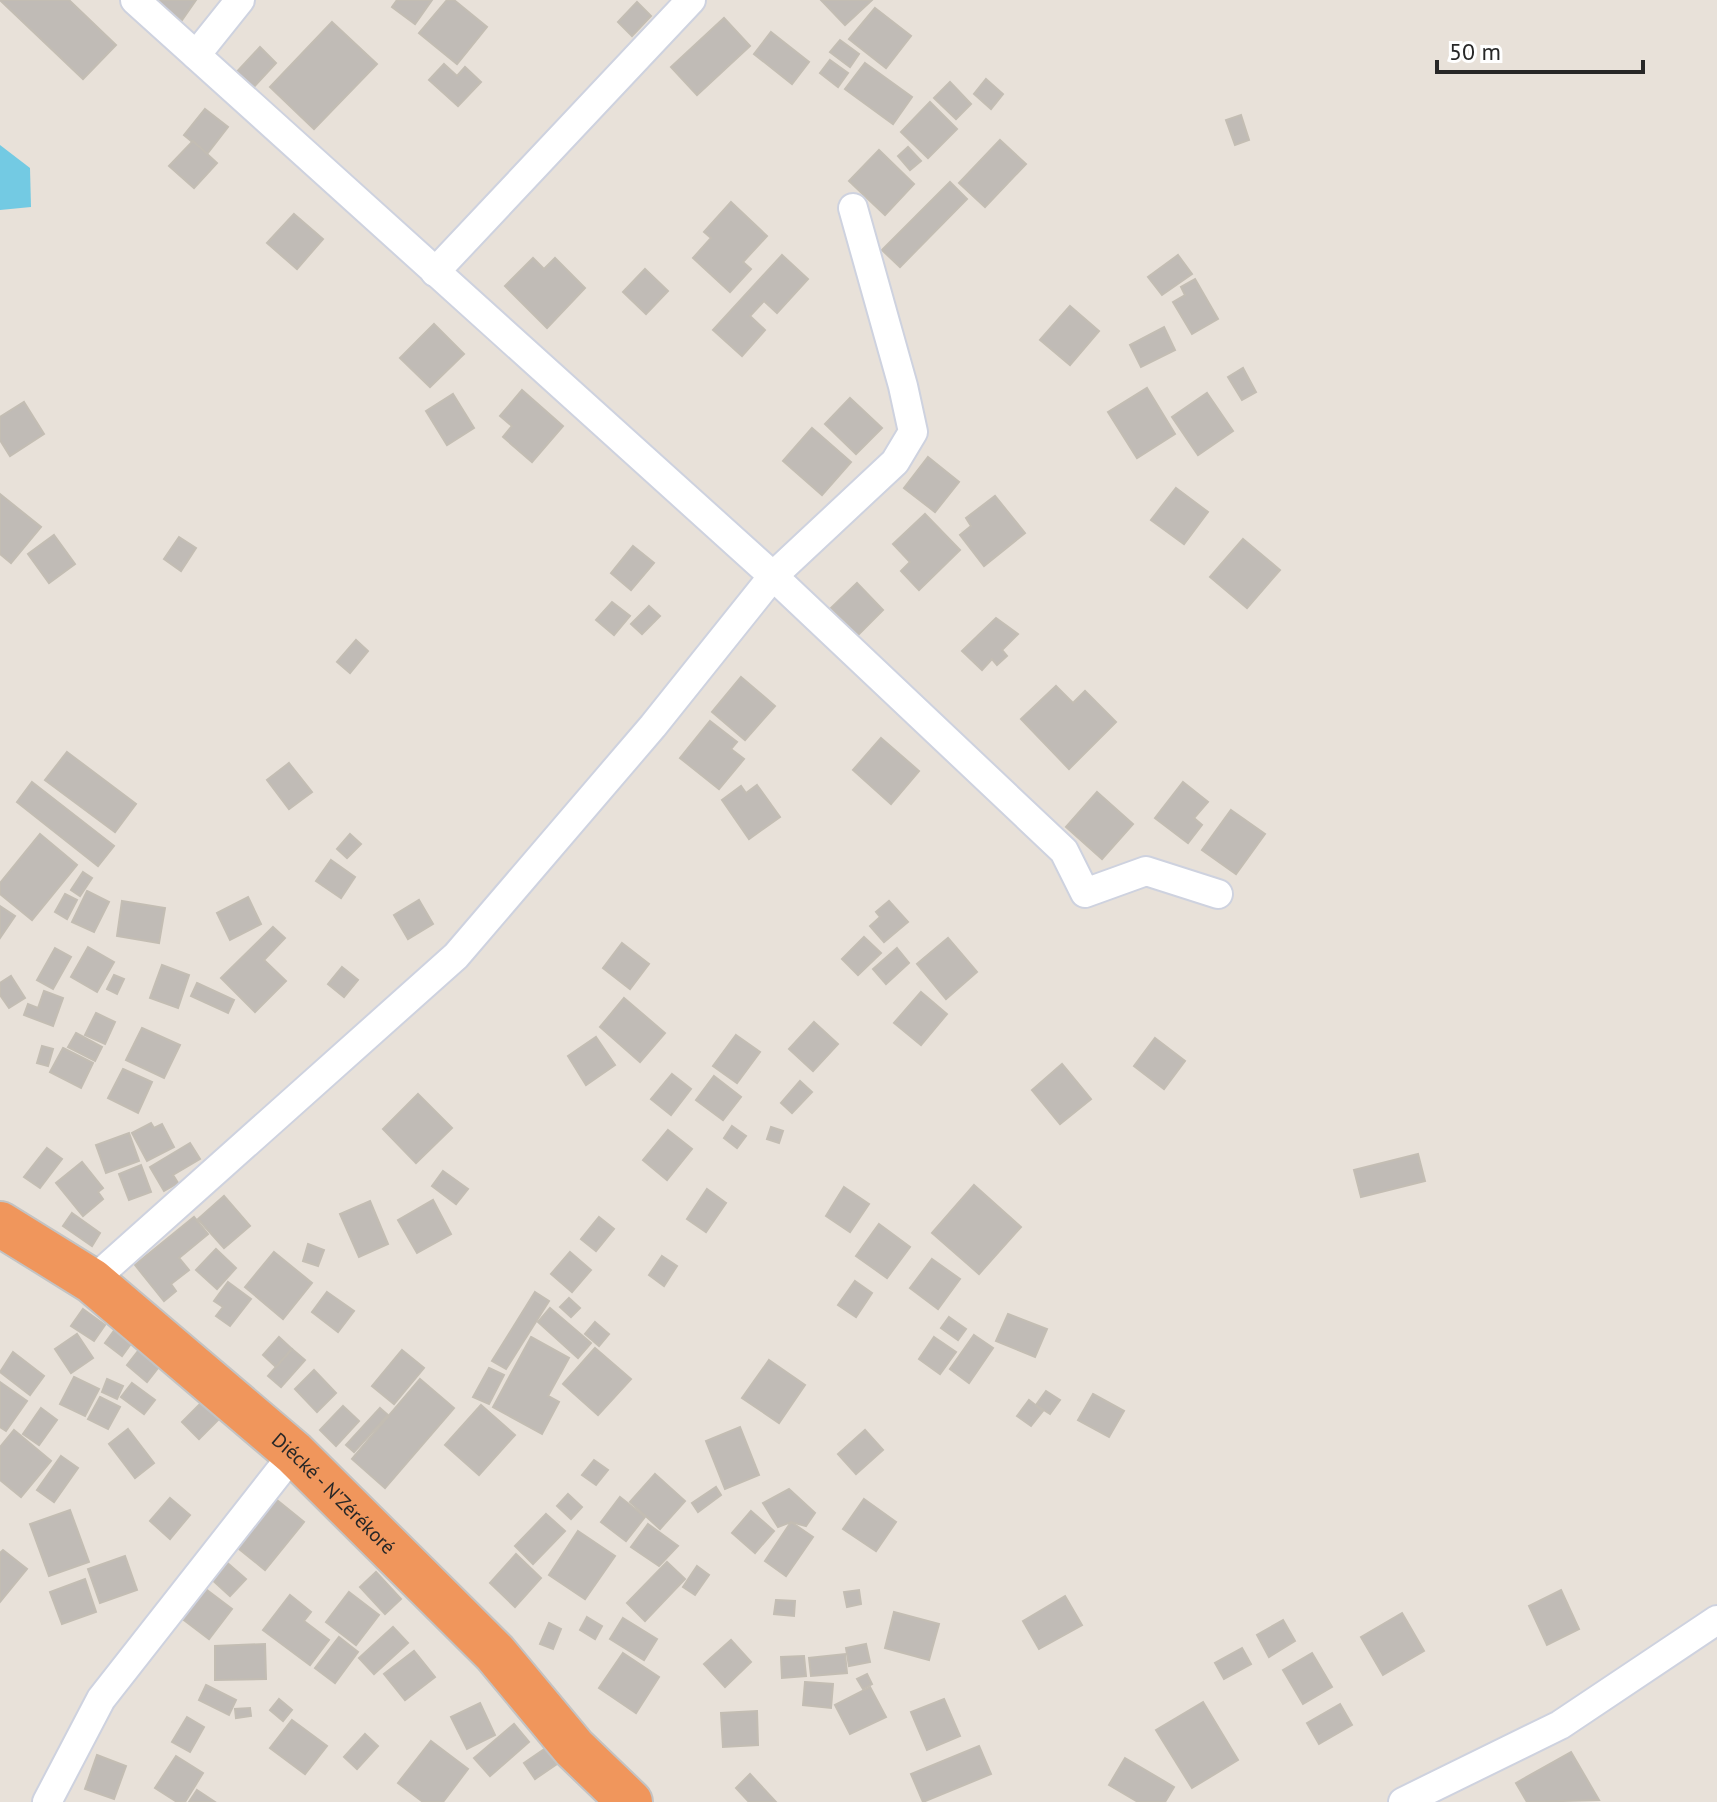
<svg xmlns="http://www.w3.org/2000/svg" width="1717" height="1802" font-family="'PT Sans',sans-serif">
<rect width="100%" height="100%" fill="#e8e1d9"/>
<path fill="#73cae3" d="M0,145l30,23 1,39 -31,3z"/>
<g fill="#c0bbb6" stroke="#c3bdb3" stroke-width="2">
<path d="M0,0h69l47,45 -33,34z"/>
<path d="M153,0h43l-14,20z"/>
<path d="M397,0h35l-17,24 -23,-17z"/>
<path d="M447,0h7l33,27 -30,37 -38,-31z"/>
<path d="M821,0h51l-27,25z"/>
<path d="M637,2l14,14 -19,20 -14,-14z"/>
<path d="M875,8l36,28 -25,32 -37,-29z"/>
<path d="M724,18l26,28 -53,49 -26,-28z"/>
<path d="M332,22l45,42 -63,65 -44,-42z"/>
<path d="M771,32l38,30 -17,22 -38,-30z"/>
<path d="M840,40l19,14 -9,13 -20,-15z"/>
<path d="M260,47l16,16 -26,28 -17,-15z"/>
<path d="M830,60l18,13 -10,14 -18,-14z"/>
<path d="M865,63l47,34 -19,27 -48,-35z"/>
<path d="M444,64l13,12 8,-9 16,15 -23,24 -29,-26z"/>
<path d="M986,79l17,15 -12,15 -17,-15z"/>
<path d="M950,82l21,22 -15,15 -22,-21z"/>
<path d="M930,102l27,27 -29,29 -27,-26z"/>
<path d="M205,109l23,18 -21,27 -23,-19z"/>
<path d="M1241,115l8,25 -14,5 -9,-25z"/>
<path d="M1000,140l26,24 -41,43 -26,-24z"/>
<path d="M193,141l24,22 -23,25 -25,-22z"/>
<path d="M908,147l13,14 -11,9 -12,-14z"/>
<path d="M879,150l35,34 -29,31 -36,-34z"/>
<path d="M950,182l17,17 -67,68 -18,-17z"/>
<path d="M731,202l36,34 -24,26 8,7 -21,23 -37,-34 18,-20 -7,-6z"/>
<path d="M294,214l29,25 -26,30 -30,-26z"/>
<path d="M782,255l26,24 -31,34 -13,-12 -14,15 15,14 -23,26 -29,-26z"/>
<path d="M1178,255l14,19 -30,21 -14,-18z"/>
<path d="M533,258l11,11 11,-11 30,30 -38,40 -42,-42z"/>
<path d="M645,269l23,22 -22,23 -23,-22z"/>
<path d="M1195,279l23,40 -26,15 -19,-32 12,-7 -4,-8z"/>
<path d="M1070,306l29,25 -29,34 -30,-25z"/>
<path d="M434,324l30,30 -34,33 -30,-29z"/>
<path d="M1164,327l11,23 -34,17 -11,-22z"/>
<path d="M1243,368l13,24 -14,8 -14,-23z"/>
<path d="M1147,388l28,46 -38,24 -29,-46z"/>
<path d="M522,390l41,36 -31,36 -29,-25 9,-11 -12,-10z"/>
<path d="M1207,393l26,38 -35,24 -26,-38z"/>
<path d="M453,394l21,34 -27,17 -21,-34z"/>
<path d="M850,398l32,30 -26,26 -31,-30z"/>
<path d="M24,402l20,32 -34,22 -10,-16v-23z"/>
<path d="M812,428l39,34 -29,33 -39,-34z"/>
<path d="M928,457l31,25 -24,30 -31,-24z"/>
<path d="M1176,488l32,24 -24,32 -33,-24z"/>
<path d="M0,494l41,33 -30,36 -11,-9z"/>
<path d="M995,496l30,37 -41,33 -24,-31 11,-9 -5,-8z"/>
<path d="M925,514l35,36 -41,40 -18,-19 9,-9 -17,-18z"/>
<path d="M54,535l21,29 -26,19 -21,-29z"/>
<path d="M179,537l17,11 -15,23 -17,-12z"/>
<path d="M1243,539l37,31 -33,38 -37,-31z"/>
<path d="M633,546l21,17 -23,27 -20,-17z"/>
<path d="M857,583l26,27 -25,25 -27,-27z"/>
<path d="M612,602l18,14 -16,19 -18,-15z"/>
<path d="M649,606l11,10 -18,18 -11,-10z"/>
<path d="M996,618l22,16 -16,16 5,6 -10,9 -5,-6 -10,11 -20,-19z"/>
<path d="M356,640l12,11 -18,22 -13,-11z"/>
<path d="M741,677l34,29 -30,34 -33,-28z"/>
<path d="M1056,686l17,17 12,-12 31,31 -47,47 -48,-50z"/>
<path d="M710,721l27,21 -6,7 13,10 -25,30 -39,-31z"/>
<path d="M881,738l38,33 -28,33 -38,-34z"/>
<path d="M67,752l69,52 -21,28 -70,-52z"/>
<path d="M289,763l23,29 -23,17 -22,-29z"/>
<path d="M32,782l82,64 -16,20 -81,-64z"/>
<path d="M1183,782l25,20 -14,16 8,7 -14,18 -33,-25z"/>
<path d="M757,785l23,32 -31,22 -27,-39 19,-14 5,7z"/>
<path d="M1097,792l36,32 -31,35 -36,-32z"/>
<path d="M1231,810l34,24 -29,40 -34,-24z"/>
<path d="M40,834l37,31 -45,55 -32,-26v-11z"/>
<path d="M350,834l11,10 -14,14 -10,-9z"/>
<path d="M331,860l24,17 -14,21 -25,-17z"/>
<path d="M83,872l9,6 -12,18 -9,-6z"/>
<path d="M87,891l22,11 -15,30 -22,-10z"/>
<path d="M65,894l12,6 -10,19 -12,-7z"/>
<path d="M248,897l13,27 -31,16 -13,-27z"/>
<path d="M419,900l14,24 -25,15 -14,-24z"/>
<path d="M122,901l43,7 -6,35 -42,-7z"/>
<path d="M889,901l19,21 -24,20 -14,-16 10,-9 -4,-5z"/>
<path d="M0,906l15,10 -15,22z"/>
<path d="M273,927l12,11 -21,22 22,21 -31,31 -34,-34z"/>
<path d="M864,937l17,16 -23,22 -16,-16z"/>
<path d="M948,938l29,34 -31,27 -29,-35z"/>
<path d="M622,943l27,21 -19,25 -27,-21z"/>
<path d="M88,947l26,15 -17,30 -26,-15z"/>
<path d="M55,948l16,9 -18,32 -16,-9z"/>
<path d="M897,948l12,15 -23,21 -13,-15z"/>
<path d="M162,965l27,10 -11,33 -28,-10z"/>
<path d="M342,967l16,13 -14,17 -16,-13z"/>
<path d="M114,975l10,4 -7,15 -10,-5z"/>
<path d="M11,976l14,22 -16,10 -9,-13v-12z"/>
<path d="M197,983l37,17 -6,13 -37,-17z"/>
<path d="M44,991l19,7 -10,28 -29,-11 4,-11 10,4z"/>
<path d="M921,992l26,22 -26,31 -27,-22z"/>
<path d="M624,998l41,35 -25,29 -40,-35z"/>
<path d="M96,1013l19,9 -10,22 -20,-9z"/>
<path d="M814,1022l24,22 -25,27 -24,-22z"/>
<path d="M142,1028l38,17 -16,33 -38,-18z"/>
<path d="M76,1033l26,14 -7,14 -27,-14z"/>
<path d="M736,1035l24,17 -23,31 -24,-17z"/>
<path d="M596,1037l19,28 -29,20 -18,-29z"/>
<path d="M1155,1038l30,23 -21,28 -30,-23z"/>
<path d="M42,1046l11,3 -5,17 -11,-3z"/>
<path d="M63,1048l30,15 -12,25 -31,-16z"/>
<path d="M1062,1064l29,35 -31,25 -28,-34z"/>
<path d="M123,1069l29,13 -14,31 -30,-15z"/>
<path d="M672,1074l19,15 -20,26 -20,-16z"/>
<path d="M714,1076l27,21 -18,23 -27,-20z"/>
<path d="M800,1081l12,11 -20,21 -11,-10z"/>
<path d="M418,1094l34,34 -36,35 -33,-34z"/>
<path d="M151,1123l3,5 8,-4 12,23 -27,14 -15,-28z"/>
<path d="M732,1126l14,10 -9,12 -13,-10z"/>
<path d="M771,1127l12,4 -4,12 -12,-4z"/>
<path d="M668,1130l24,19 -25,31 -24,-20z"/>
<path d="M129,1133l10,28 -33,12 -10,-28z"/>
<path d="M190,1143l10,16 -27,16 5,8 -14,8 -14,-24z"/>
<path d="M47,1148l15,11 -22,29 -16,-11z"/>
<path d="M1418,1154l7,27 -64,16 -7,-27z"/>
<path d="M82,1162l21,26 -5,4 5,7 -20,17 -27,-33z"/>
<path d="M141,1165l10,27 -22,8 -10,-26z"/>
<path d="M443,1171l25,18 -12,15 -24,-18z"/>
<path d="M974,1185l47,42 -42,47 -47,-41z"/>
<path d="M844,1187l25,17 -19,28 -24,-16z"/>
<path d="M707,1189l19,14 -20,29 -19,-13z"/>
<path d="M224,1196l26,30 -26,22 -26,-29z"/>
<path d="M433,1200l18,34 -34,19 -19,-33z"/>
<path d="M370,1201l18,43 -29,13 -19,-43z"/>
<path d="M72,1213l28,20 -8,13 -29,-20z"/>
<path d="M194,1217l14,17 -29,24 10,12 -18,14 5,7 -12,10 -29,-36z"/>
<path d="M599,1217l15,12 -18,22 -15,-12z"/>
<path d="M879,1224l31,23 -23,31 -31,-22z"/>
<path d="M308,1244l16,6 -6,16 -15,-5z"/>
<path d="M216,1249l20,19 -19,21 -21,-19z"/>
<path d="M274,1252l38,31 -29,36 -38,-32z"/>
<path d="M570,1252l21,18 -19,22 -21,-18z"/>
<path d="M662,1256l15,10 -13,20 -15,-11z"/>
<path d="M932,1259l28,20 -22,30 -28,-21z"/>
<path d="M855,1281l17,12 -16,24 -18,-12z"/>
<path d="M228,1282l23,17 -21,27 -14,-10 7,-9 -9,-6z"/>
<path d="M327,1292l27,19 -16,21 -26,-20z"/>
<path d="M535,1292l14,9 -43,68 -14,-8z"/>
<path d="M569,1298l11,10 -9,9 -11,-10z"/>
<path d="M550,1308l41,35 -13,15 -40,-36z"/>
<path d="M83,1309l22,16 -11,16 -23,-15z"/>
<path d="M1008,1314l39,15 -12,28 -39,-16z"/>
<path d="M949,1317l17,12 -8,11 -17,-12z"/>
<path d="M595,1322l14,12 -10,12 -14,-12z"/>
<path d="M116,1328l17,13 -11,15 -17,-13z"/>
<path d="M77,1334l16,24 -22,15 -16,-24z"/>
<path d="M974,1335l19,13 -24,35 -19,-14z"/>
<path d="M279,1337l13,12 -16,18 -13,-12z"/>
<path d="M531,1337l38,21 -21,38 11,6 -17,32 -49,-27z"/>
<path d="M934,1337l22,15 -16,22 -21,-15z"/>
<path d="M142,1346l20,17 -15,19 -20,-17z"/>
<path d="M595,1348l36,31 -33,36 -35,-31z"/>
<path d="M292,1349l13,11 -24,27 -13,-11z"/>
<path d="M402,1350l22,18 -30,36 -22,-18z"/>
<path d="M13,1352l31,24 -14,19 -30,-23z"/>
<path d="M769,1360l36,25 -26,38 -37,-25z"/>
<path d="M489,1368l15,7 -15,29 -16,-7z"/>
<path d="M314,1370l22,23 -19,19 -22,-23z"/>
<path d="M74,1377l25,12 -14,27 -25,-12z"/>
<path d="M107,1379l16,7 -6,13 -15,-7z"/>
<path d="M420,1379l34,29 -69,80 -33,-29z"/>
<path d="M0,1382l27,19 -21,30 -6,-4z"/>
<path d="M132,1383l23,17 -11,14 -23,-17z"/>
<path d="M1046,1391l14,9 -10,14 -14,-9z"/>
<path d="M1093,1394l31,17 -15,26 -31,-17z"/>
<path d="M100,1397l20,10 -12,22 -20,-10z"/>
<path d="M204,1400l17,17 -22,22 -17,-17z"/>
<path d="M1029,1400l14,11 -12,15 -14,-10z"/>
<path d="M481,1405l34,30 -36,40 -34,-30z"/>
<path d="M343,1406l16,15 -23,25 -16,-16z"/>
<path d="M41,1408l16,12 -18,25 -16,-11z"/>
<path d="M380,1408l8,7 -34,37 -8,-7z"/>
<path d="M740,1427l19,48 -34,14 -19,-48z"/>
<path d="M128,1429l26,34 -19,15 -26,-34z"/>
<path d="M14,1430l37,31 -30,36 -21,-17v-33z"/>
<path d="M865,1430l18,20 -27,24 -18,-20z"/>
<path d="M61,1456l17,12 -24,34 -17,-12z"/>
<path d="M594,1460l14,10 -12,15 -14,-10z"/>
<path d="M655,1474l30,27 -25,28 -30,-27z"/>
<path d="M716,1487l5,8 -23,17 -6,-9z"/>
<path d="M789,1489l26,24 -9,13 -15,-4 -13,5 -15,-24z"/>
<path d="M568,1494l14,13 -11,12 -14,-13z"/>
<path d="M272,1496l32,26 -39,48 -32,-26z"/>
<path d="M620,1497l25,20 -19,24 -25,-19z"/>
<path d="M170,1498l20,17 -20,24 -20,-18z"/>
<path d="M864,1499l32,23 -20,29 -33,-22z"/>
<path d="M70,1510l19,52 -40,14 -19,-52z"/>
<path d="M751,1511l23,20 -19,22 -23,-20z"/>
<path d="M546,1514l19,17 -32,33 -18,-18z"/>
<path d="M791,1522l22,15 -27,39 -21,-15z"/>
<path d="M648,1524l30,22 -19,20 -28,-19z"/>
<path d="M578,1531l37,25 -30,43 -36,-24z"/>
<path d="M3,1550l24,19 -27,33v-49z"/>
<path d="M516,1554l25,24 -26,29 -25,-24z"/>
<path d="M125,1556l12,34 -37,13 -12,-34z"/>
<path d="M224,1560l22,19 -16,17 -21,-19z"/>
<path d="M667,1562l18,17 -40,42 -18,-18z"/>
<path d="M697,1566l12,9 -14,20 -12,-8z"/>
<path d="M376,1572l25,27 -16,15 -25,-27z"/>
<path d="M85,1579l11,33 -34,12 -12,-32z"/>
<path d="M203,1587l29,22 -23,30 -29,-22z"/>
<path d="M859,1590l2,14 -14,3 -3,-15z"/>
<path d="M1561,1590l18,39 -32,16 -18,-39z"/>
<path d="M349,1592l30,23 -23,30 -30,-23z"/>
<path d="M290,1595l21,17 -7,9 25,19 -19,25 -47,-35z"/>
<path d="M1065,1596l17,29 -43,24 -16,-28z"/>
<path d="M776,1600l19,1 -1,15 -20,-2z"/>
<path d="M894,1612l45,12 -10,36 -44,-12z"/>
<path d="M1402,1613l22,38 -41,24 -22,-38z"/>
<path d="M587,1617l15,9 -7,13 -15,-9z"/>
<path d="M623,1618l34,21 -13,21 -34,-21z"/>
<path d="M1283,1620l12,21 -26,16 -12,-22z"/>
<path d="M549,1623l12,6 -8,20 -13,-5z"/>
<path d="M393,1627l15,16 -34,31 -15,-16z"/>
<path d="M339,1637l19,15 -23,31 -20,-15z"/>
<path d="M731,1640l20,22 -26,25 -21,-23z"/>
<path d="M265,1644l1,35 -51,1v-34z"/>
<path d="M866,1644l4,18 -21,4 -3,-18z"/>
<path d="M1242,1648l9,16 -27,15 -9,-16z"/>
<path d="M414,1651l21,26 -30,23 -21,-26z"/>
<path d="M623,1653l36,24 -23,36 -37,-25z"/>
<path d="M1312,1653l20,34 -29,17 -20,-34z"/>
<path d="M845,1654l2,19 -36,3 -2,-18z"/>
<path d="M804,1656l2,20 -24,2 -1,-21z"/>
<path d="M867,1674l5,10 -9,5 -6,-10z"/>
<path d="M805,1682l28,2 -2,24 -28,-3z"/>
<path d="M206,1685l30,15 -7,15 -30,-15z"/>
<path d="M870,1687l16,30 -36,17 -15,-29z"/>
<path d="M279,1699l13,11 -9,11 -13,-11z"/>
<path d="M944,1699l16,37 -33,14 -16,-38z"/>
<path d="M1203,1702l35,58 -46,28 -36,-58z"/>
<path d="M480,1703l15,32 -28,14 -16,-32z"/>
<path d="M1340,1704l12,21 -33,19 -12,-21z"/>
<path d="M250,1708l1,8 -15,2 -1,-9z"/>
<path d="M757,1711l1,34 -35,2 -2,-34z"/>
<path d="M187,1717l17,10 -14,25 -18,-10z"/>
<path d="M292,1720l35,26 -22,28 -35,-26z"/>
<path d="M514,1724l15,18 -39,34 -16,-18z"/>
<path d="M365,1734l13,12 -21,23 -13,-12z"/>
<path d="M431,1741l37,28 -25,33h-20l-25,-19z"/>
<path d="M979,1746l12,28 -68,28 -12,-28z"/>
<path d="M546,1748l11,16 -22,15 -11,-16z"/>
<path d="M1571,1752l28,48 -72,2 -11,-19z"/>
<path d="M97,1755l29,11 -12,33 -29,-10z"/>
<path d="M176,1756l27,17 -18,29h-8l-22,-14z"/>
<path d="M1125,1758l49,29 -9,15h-27l-29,-17z"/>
<path d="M750,1774l26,28h-27l-13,-14z"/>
<path d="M197,1790l18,12h-26z"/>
</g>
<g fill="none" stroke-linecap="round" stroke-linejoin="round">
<defs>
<g id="street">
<path d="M135,0l638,576 291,275 21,42 61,-22 72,23"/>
<path d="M196,55l44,-55"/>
<path d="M435,272l256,-272"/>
<path d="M92,1281l364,-325 197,-230 120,-150 122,-114 18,-30 -10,-46 -50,-178"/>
<path d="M47,1802l54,-103 193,-246"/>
<path d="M1403,1802l157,-77 157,-105"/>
</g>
<g id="highway">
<path id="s1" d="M0,1224l92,57 202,172 201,200 79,95 56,54"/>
</g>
</defs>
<use href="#street" stroke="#ced2df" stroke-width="32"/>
<use href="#highway" stroke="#c3c3c3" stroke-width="48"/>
<use href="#street" stroke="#fff" stroke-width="28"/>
<use href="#highway" stroke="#f0965c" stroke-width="44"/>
</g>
<g text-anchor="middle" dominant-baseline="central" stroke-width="8" stroke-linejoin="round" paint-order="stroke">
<g font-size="20" fill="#272727" stroke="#fff">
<text stroke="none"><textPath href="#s1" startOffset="430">Diécké - N'Zérékoré</textPath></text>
</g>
</g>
<path d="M1437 60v12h206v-12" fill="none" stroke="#272727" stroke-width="4"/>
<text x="1449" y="60" font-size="24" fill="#272727" stroke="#ffffff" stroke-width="6" paint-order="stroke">50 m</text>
</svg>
